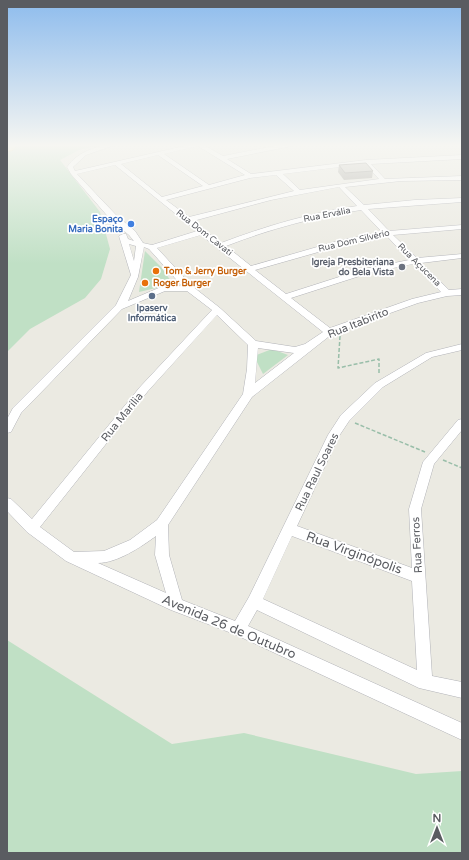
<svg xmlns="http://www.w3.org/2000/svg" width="469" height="860" font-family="'Varela Round',sans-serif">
<rect width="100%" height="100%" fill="#ebeae2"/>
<g fill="#c0e0c5">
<path d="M26,144h77l-24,6 -19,10 40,52 10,37 -9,30 -16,19 -55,31 -23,23v-204z"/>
<path d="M145,251l16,16 12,17 -34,8z"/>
<path d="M272,349l16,6 -25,19 -9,-18z"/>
<path d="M7,640l165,104 72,-11 172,41 46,-3v82h-455z"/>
</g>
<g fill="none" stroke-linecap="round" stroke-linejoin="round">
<defs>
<path id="minor" d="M110,144h8l-32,11 -13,12 2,4 118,-27h9l21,12 62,-12h10l-3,2 -65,13 24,15 115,-14 96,-5v4l-91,5 14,15 77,-3v4l-61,1 -56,6 19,18 51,-5 47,-2v4l-94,7 21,22 73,-6v4l-69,6 24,23 45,-4v4l-41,5 28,27 13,-1v6l-15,1 -29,7 -86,31 -80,63 -84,128 1,30 13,45 53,21 14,-24 79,-162 13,-20 34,-32 51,-30 36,-9v6l-30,7 -49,30 -34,34 -10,15 -42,90 115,42 -3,-59 14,-47 35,-42 4,-1v11l-28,34 -13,45 11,167 30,6v16l-43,-10 -162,-78 -9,16 214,97v17l-228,-106 -63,-24 -105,-49 -39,-29 -20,-21v-13l4,1 21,20 108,-132 72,-77 -25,-19h-22l-43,18 -101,104 -10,19 -4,1v-14l6,-11 103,-103 15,-30 -12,-39 4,-2h3l2,5 6,2 -5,-6 -18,-15 -40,-46 -4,-7c11,-15 25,-19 43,-23zM198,146l47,29 -36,10 -45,-31zM158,155l45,31 -41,11 -41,-33zM365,164l14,15 -79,11 -17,-16zM115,165l82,66 -45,14 -9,-2 -8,-12 -18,-15 -40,-42zM276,175l18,16 -105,26 -23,-17 84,-22zM339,187l18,19c-47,7 -91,20 -136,37l-28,-22 78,-21zM361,210l21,22 -44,9 -87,25 -25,-20c44,-17 88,-29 135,-36zM201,235l122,97 -18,12 -10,3 -39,-6 -36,-33 -28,-22 -35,-38zM386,235l23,25 -45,9 -78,25 -31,-24 88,-25zM129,244l7,2 -2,15zM144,247l5,2 33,37 -21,1 -33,14 10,-24zM413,264l28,28 -29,7 -82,29 -39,-30 78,-25zM217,315l31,30 -1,24 -4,25 -86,126 -27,20 -26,11 -30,1 -34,-25 108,-136zM258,348l36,5 -39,30zM156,536l-1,19 11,38 -68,-30c19,0 43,-16 58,-27zM292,536l120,45 5,89 -154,-71z"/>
<path id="major" d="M7,144h2"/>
</defs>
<use href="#minor" stroke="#b2b3b8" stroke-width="1"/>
<use href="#major" stroke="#e1d065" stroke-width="15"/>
<g stroke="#99bea9" stroke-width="1.5" stroke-dasharray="4 2" stroke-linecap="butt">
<path d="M340,336l-2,32 41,-9v16"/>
<path d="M355,423l70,29"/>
<path d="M443,460l19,8"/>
</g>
<use href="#minor" fill="#fff" fill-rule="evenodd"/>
<use href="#major" stroke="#f5f4ac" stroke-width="14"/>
</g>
<path fill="#aba9a3" d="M339,165l34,6 -1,7 -28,2 -6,-8z"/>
<path fill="#c7c4be" stroke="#8b8985" d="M366,163l7,8 -28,2 -6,-8z"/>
<linearGradient id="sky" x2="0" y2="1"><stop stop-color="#8ebced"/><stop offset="0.55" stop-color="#f6f6f2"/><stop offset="1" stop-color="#f6f6f2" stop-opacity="0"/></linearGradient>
<rect width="469" height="264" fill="url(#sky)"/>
<circle fill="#3f7fe0" stroke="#fff" stroke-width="1.5" cx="131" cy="224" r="4"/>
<circle fill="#6b7280" stroke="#fff" stroke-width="1.5" cx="402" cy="267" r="4"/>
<g fill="#e8710a" stroke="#fff" stroke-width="1.5">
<circle cx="156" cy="271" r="4"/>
<circle cx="145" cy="283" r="4"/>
</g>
<circle fill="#5c6f8a" stroke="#fff" stroke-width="1.5" cx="152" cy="296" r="4"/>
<g text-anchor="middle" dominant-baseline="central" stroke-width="3.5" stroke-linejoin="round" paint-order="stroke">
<g font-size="9" fill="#5a5c61" stroke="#fff">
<text transform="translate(327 215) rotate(-11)">Rua Ervália</text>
<text transform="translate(204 233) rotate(38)">Rua Dom Cavati</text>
<text transform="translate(354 241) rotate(-13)">Rua Dom Silvério</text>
<text transform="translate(419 265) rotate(45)">Rua Açucena</text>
</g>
<g font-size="9" font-weight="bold" fill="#366cbe" stroke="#fff" text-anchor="end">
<text x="123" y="219">Espaço<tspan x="123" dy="10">Maria Bonita</tspan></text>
</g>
<g font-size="9" font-weight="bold" fill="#5b616d" stroke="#fff" text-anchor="end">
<text x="394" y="262">Igreja Presbiteriana<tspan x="394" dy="10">do Bela Vista</tspan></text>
</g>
<g font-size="9" font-weight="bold" fill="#c56008" stroke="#fff" text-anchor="start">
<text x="164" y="271">Tom &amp; Jerry Burger</text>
<text x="153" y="283">Roger Burger</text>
</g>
<g font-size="9" font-weight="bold" fill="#4e5e75" stroke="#fff">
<text x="152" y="308">Ipaserv<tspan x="152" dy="10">Informática</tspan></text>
</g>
<g font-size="11" fill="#5a5c61" stroke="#fff">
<text transform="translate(358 323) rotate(-22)">Rua Itabirito</text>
<text transform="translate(122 417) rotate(-51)">Rua Marília</text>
<text transform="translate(317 472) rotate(-64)">Rua Raul Soares</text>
<text transform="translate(417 545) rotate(-93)">Rua Ferros</text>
</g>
<g font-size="13" fill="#5a5c61" stroke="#fff">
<text transform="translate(354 553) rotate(20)">Rua Virginópolis</text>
<text transform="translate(229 627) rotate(23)">Avenida 26 de Outubro</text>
</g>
</g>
<rect width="469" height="860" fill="none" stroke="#5a5c61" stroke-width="16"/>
<g transform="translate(437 828)" stroke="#ffffff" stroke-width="3" paint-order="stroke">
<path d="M0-3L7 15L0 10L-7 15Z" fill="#5a5c61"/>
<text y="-6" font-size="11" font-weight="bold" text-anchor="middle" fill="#5a5c61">N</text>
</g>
</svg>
